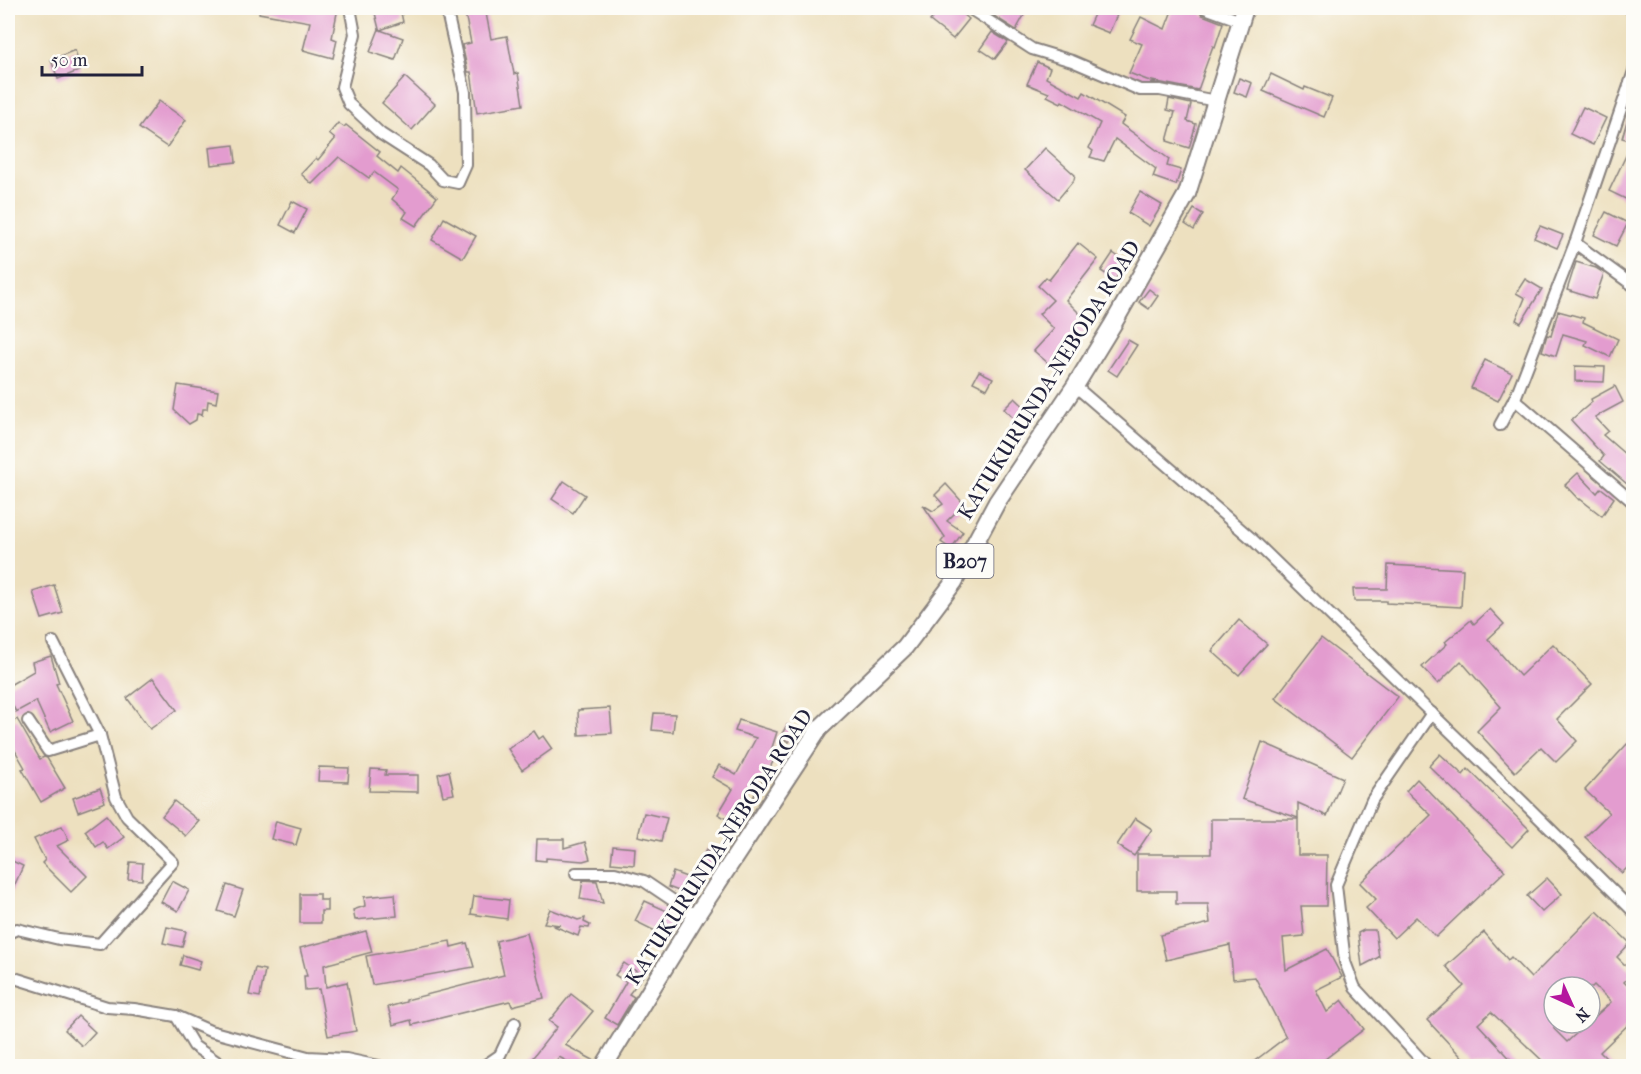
<svg xmlns="http://www.w3.org/2000/svg" width="1641" height="1074" font-family="'IM FELL French Canon',serif">
<rect width="100%" height="100%" fill="#fdfcf7"/>
<filter id="ink" filterUnits="userSpaceOnUse"><feTurbulence type="fractalNoise" baseFrequency=".0167" numOctaves="2"/><feDisplacementMap in="SourceGraphic" scale="12" xChannelSelector="R" yChannelSelector="G"/><feConvolveMatrix kernelMatrix="1 2 1 2 8 2 1 2 1" color-interpolation-filters="sRGB"/></filter>
<filter id="wash" filterUnits="userSpaceOnUse"><feTurbulence type="fractalNoise" baseFrequency=".008" numOctaves="4" result="noise"/><feDisplacementMap in="SourceGraphic" scale="24" xChannelSelector="R" yChannelSelector="G"/><feGaussianBlur stdDeviation="1.35" result="paint"/><feColorMatrix in="noise" values="0 0 0 0 0 0 0 0 0 0 0 0 0 0 0 0 0 1.4 0 .05"/><feComposite in="paint" operator="in"/></filter>
<g filter="url(#wash)">
<rect width="100%" height="100%" fill="#ede0bf"/>
<g id="blocks">
<g fill="#e39ccf" fill-rule="evenodd">
<path d="M259,8h79l-6,30 5,2 -4,18 -30,-8 7,-28 -51,-9z"/>
<path d="M400,8l3,14 -23,8 23,8 -8,22 -25,-8 9,-23 -4,-16z"/>
<path d="M464,8h21l6,31 16,-3 7,38 4,-1 5,32 -46,8 -6,-41h-3l-6,-27 9,-2z"/>
<path d="M941,8h15l13,11 -16,20 -23,-18z"/>
<path d="M999,8h29l-12,22 -22,-14z"/>
<path d="M1097,8h23l-11,25 -20,-8z"/>
<path d="M1173,8h25l4,7 21,8 -8,24 -2,-1 -11,30h1l-5,14 -51,-10 -18,-7 13,-29 -12,-5 11,-22 24,12z"/>
<path d="M992,32l16,10 -13,17 -15,-10z"/>
<path d="M75,50l6,20 -23,9 -7,-19z"/>
<path d="M1037,62l13,6 -4,10 35,19 3,-5 41,25 -4,7 48,35 -2,7 14,4 -5,15 -23,-8 3,-8 -41,-30 -11,22 -14,-4 3,-6 -4,-3 11,-25 -38,-22 -1,2 -14,-7 2,-3 -22,-9z"/>
<path d="M1271,74l33,16 1,-3 27,11 -8,19 -61,-26z"/>
<path d="M405,77l30,27 -23,26 -30,-27z"/>
<path d="M1239,78l13,5 -5,14 -13,-5z"/>
<path d="M1169,99l22,5 -4,17 9,3 -7,24 -22,-7 8,-29 -8,-2z"/>
<path d="M159,101l27,19 -19,27 -28,-19z"/>
<path d="M1583,107l23,11 -13,27 -23,-11z"/>
<path d="M1631,108h3v95l-25,-12 24,-50 -11,-3z"/>
<path d="M338,123l6,4 2,-2 34,27 -3,4 21,17 3,-5 36,29 -21,29 -13,-8 4,-6 -15,-13 6,-9 -24,-18 -5,6 -30,-21 -27,27 -11,-10 15,-16 2,2 17,-21 -6,-5z"/>
<path d="M234,145l2,17 -25,3 -2,-17z"/>
<path d="M1045,148l30,27 -1,5 -16,19 -33,-29z"/>
<path d="M1140,192l22,13 -13,21 -21,-13z"/>
<path d="M292,201l15,8 -12,24 -15,-8z"/>
<path d="M1194,209l9,5 -9,16 -9,-6z"/>
<path d="M1606,212l22,11 -12,23 -22,-11z"/>
<path d="M444,218l32,18 -13,22 -31,-18z"/>
<path d="M1540,226l23,9 -6,13 -23,-10z"/>
<path d="M1078,243l20,16 -32,41 26,26 -23,22 3,3 -16,19 -22,-19 20,-22 -15,-15 14,-14 -15,-14 8,-9 3,3z"/>
<path d="M1113,253l14,10 -12,17 -14,-9z"/>
<path d="M1576,262l20,6 8,5 -9,26 -28,-9z"/>
<path d="M1525,279l17,10 -21,34 -5,-3 9,-22 -9,-5z"/>
<path d="M1149,289l9,7 -9,13 -10,-7z"/>
<path d="M1558,311l26,7 -1,4 35,17 -8,18 -25,-12 2,-4 -24,-7 -7,22 -14,-5 5,-16 4,1z"/>
<path d="M1128,340l9,5 -20,31 -9,-6z"/>
<path d="M1485,360l27,13 -14,28 -27,-13z"/>
<path d="M1575,366l30,1 -1,15 -29,-1z"/>
<path d="M979,371l14,7 -6,11 -14,-7z"/>
<path d="M178,385l40,6 -2,12 -8,-2 -1,8h-4l-1,6 -5,-1 -1,6 -7,4 -15,-14z"/>
<path d="M1615,386l8,16 -28,15 13,14 -5,4 31,27v15l-7,7 -27,-23 4,-5 -33,-36 21,-18 -1,-3z"/>
<path d="M1015,398l19,18 -11,12 -19,-19z"/>
<path d="M1578,473l19,20 4,-5 13,10 -12,18 -22,-17 -1,1 -14,-15z"/>
<path d="M564,481l21,14 -12,18 -21,-14z"/>
<path d="M946,484l18,20 -17,17 16,11 -12,17 -10,-7 4,-5 -22,-32 10,6 10,-7 -8,-9z"/>
<path d="M1388,565l75,4 -2,38 -75,-4v-2h-32l-1,-12h34z"/>
<path d="M54,585l9,28 -21,6 -9,-27z"/>
<path d="M1490,609l14,15 -16,15 32,37 33,-32 39,40 -35,35 20,22 -21,21 -15,-15 -26,25 -38,-41 24,-24 -40,-46 -23,23 -16,-17 25,-23 -2,-2 26,-22 3,4z"/>
<path d="M1239,620l28,24 -28,31 -27,-24z"/>
<path d="M1321,638l77,59 -46,60 -77,-59z"/>
<path d="M51,656l8,27 -3,1 17,37 -23,11 -14,-31 -20,11 -8,-16v-10l26,-15 -2,-9z"/>
<path d="M153,678l24,32 -27,19 -23,-31z"/>
<path d="M610,708l2,25 -33,2 -1,-25z"/>
<path d="M654,713l21,1 -2,18 -21,-2z"/>
<path d="M17,719l23,40 4,-2 3,1 18,30 -24,14 -19,-33 3,-1 -17,-30v-13z"/>
<path d="M739,720l38,12 -8,25 5,3 -22,39 -5,-3 -16,26 -13,-8 15,-25 -21,-12 7,-12 17,10 20,-37 -21,-7z"/>
<path d="M787,725l9,5 -7,12 -9,-5z"/>
<path d="M534,731l5,8 4,-3 9,13 -30,21 -14,-21z"/>
<path d="M1262,742l81,36 -16,38 -29,-13v15l-56,-19z"/>
<path d="M1627,744l7,7v110l-12,12 -37,-36 24,-24 -24,-23z"/>
<path d="M1440,754l23,21 5,-6 61,60 -17,18 -83,-81z"/>
<path d="M319,767l30,1 -1,14 -30,-1z"/>
<path d="M371,769l15,1 -1,5h33v17l-49,-1z"/>
<path d="M449,771l5,23 -11,2 -5,-22z"/>
<path d="M1417,779l88,92 -69,66 -20,-20 -22,21 -28,-30 10,-9 -16,-16 71,-68 -25,-24z"/>
<path d="M100,788l5,14 -27,10 -5,-14z"/>
<path d="M174,801l25,20 -13,15 -24,-20z"/>
<path d="M644,813l23,5 -6,23 -23,-5z"/>
<path d="M106,815l18,22 -16,12 -5,-7 -7,5 -11,-16z"/>
<path d="M1135,818l17,11 -18,27 -17,-11z"/>
<path d="M1211,819h87v36h29l-1,51h-25l3,30 -21,2 3,32 41,-21 15,28 -26,13 11,22 15,-12 22,29 -48,37h-68l38,-29 -31,-60 -22,2 -3,-34 -64,15 -6,-25 50,-12 -2,-19h-32v-13h-39v-37h74z"/>
<path d="M276,821l25,7 -5,17 -25,-6z"/>
<path d="M62,826l7,14 -12,6 30,30 -16,16 -29,-29 3,-3 -11,-21z"/>
<path d="M537,839h27v9l21,-6 5,17 -7,2 -37,-3v3l-10,-1z"/>
<path d="M613,846l22,2 -1,17 -23,-2z"/>
<path d="M706,850l13,7 -8,14 -13,-7z"/>
<path d="M8,859l15,7 -15,34z"/>
<path d="M130,862l13,1 -1,17 -14,-1z"/>
<path d="M673,872l24,9 -5,15 -24,-9z"/>
<path d="M1547,878l15,16 -20,18 -15,-16z"/>
<path d="M583,880l14,1 6,22 -23,-4z"/>
<path d="M172,881l17,9 -11,21 -17,-9z"/>
<path d="M227,885l16,5 -9,26 -16,-5z"/>
<path d="M300,894h20v6h7v11h-6v12h-21z"/>
<path d="M395,894l2,22 -42,4 -2,-10 12,-4 -1,-9z"/>
<path d="M474,896l35,4 -2,19 -36,-5z"/>
<path d="M645,901l33,15 -11,21 -32,-16z"/>
<path d="M550,909l28,11 7,-2 -1,4 6,3 -1,3 -8,-1 -3,9 -24,-10 6,-1 -16,-2z"/>
<path d="M1597,911l33,32 -13,14 16,16 -9,9 10,10v27l-34,33 14,14h-66l-57,-54 -13,12 39,42h-47l-43,-46 37,-34 -18,-20 38,-34 24,28 3,-3 20,21zM1594,985l17,17 -44,40 -13,-13v-42h38z"/>
<path d="M167,927l19,4 -4,16 -19,-4z"/>
<path d="M1364,930h11l4,27 -17,9 -4,-33z"/>
<path d="M366,931l6,21 -48,13 2,22 21,-5 9,49 -28,5 -9,-47 -14,1 -1,-14h3l-7,-28z"/>
<path d="M527,933l17,65 -32,8 -2,-5 -98,24 -1,-5 -18,5 -5,-18 18,-5v-2l98,-25 -8,-34z"/>
<path d="M450,941l1,6 16,-4 7,24 -102,18 -6,-29z"/>
<path d="M183,955l18,6 -3,9 -18,-5z"/>
<path d="M624,963l19,13 -14,18 5,3 -17,28 -12,-7 21,-36 -11,-7z"/>
<path d="M255,968l10,2 -5,27 -11,-2z"/>
<path d="M571,994l22,17 -28,34 30,16 -1,5h-18l-17,-9 -7,9h-26l31,-39 -8,-6z"/>
<path d="M78,1016l17,16 -13,14 -17,-16z"/>
</g>
</g>
</g>
<g filter="url(#ink)">
<use href="#blocks" fill-opacity="0" stroke="#88817d" stroke-width="1.5"/>
<g fill="none" stroke-linecap="round" stroke-linejoin="round">
<defs>
<g id="minor">
<path d="M350,8l5,26 -13,53 7,17 32,30 48,31 14,15 15,3 8,-18 -1,-73 -19,-84"/>
<path d="M969,8l63,41 40,12 68,29h20l56,11"/>
<path d="M1205,8l36,13"/>
<path d="M1629,8l5,2"/>
<path d="M1575,243l59,43"/>
<path d="M1075,386l177,153 271,263 111,110"/>
<path d="M1514,399l120,104"/>
<path d="M1500,425l16,-29 59,-153 59,-172"/>
<path d="M28,721l20,30 52,-16"/>
<path d="M576,873h39l29,8 52,35"/>
<path d="M8,933l9,-4 42,10 41,5 73,-82 -46,-45 -11,-20 -16,-62 -47,-93"/>
<path d="M8,976l99,31 27,2 42,7 34,15 98,26 38,2 33,7"/>
<path d="M176,1016l18,30 29,20"/>
<path d="M484,1066l16,-11 15,-32"/>
<path d="M1427,1066l-72,-78 -10,-26 -9,-77 36,-85 60,-87"/>
</g>
<path id="primary" d="M604,1066l92,-150 123,-187 86,-82 49,-65 43,-80 78,-116 38,-62 74,-130 58,-186"/>
</defs>
<use href="#minor" stroke="#88817d" stroke-width="14"/>
<use href="#primary" stroke="#88817d" stroke-width="20"/>
<use href="#minor" stroke="#fff" stroke-width="10"/>
<use href="#primary" stroke="#fff" stroke-width="16"/>
</g>
</g>
<g text-anchor="middle" dominant-baseline="central" stroke-width="6" stroke-linejoin="round" paint-order="stroke">
<rect fill="#fdfcf7" stroke="#646373" stroke-width="1.5" x="936.5" y="544" width="57" height="34" rx="4.5"/>
<g font-size="20" font-weight="bold" fill="#22223b">
<text x="965" y="561">B207</text>
</g>
<g font-size="21" fill="#22223b" stroke="#fdfcf7">
<text transform="translate(1049 380) rotate(-58)">KATUKURUNDA-NEBODA ROAD</text>
<text transform="translate(719 847) rotate(-57)">KATUKURUNDA-NEBODA ROAD</text>
</g>
</g>
<rect width="1641" height="1074" fill="none" stroke="#fdfcf7" stroke-width="30"/>
<g transform="translate(1572 1005) rotate(135)"><circle r="28" fill="#fdfcf7" stroke="#a5a5ac" stroke-width="1.5"/>
<path d="M0-4.5L10 22L0 15L-10 22Z" fill="#b5179e"/>
<text y="-9" font-size="16" font-weight="bold" text-anchor="middle" fill="#22223b">N</text>
</g>
<path d="M42 66v9h100v-9" fill="none" stroke="#22223b" stroke-width="3"/>
<text x="51" y="66" font-size="18" fill="#22223b" stroke="#fdfcf7" stroke-width="4.5" paint-order="stroke">50 m</text>
</svg>
